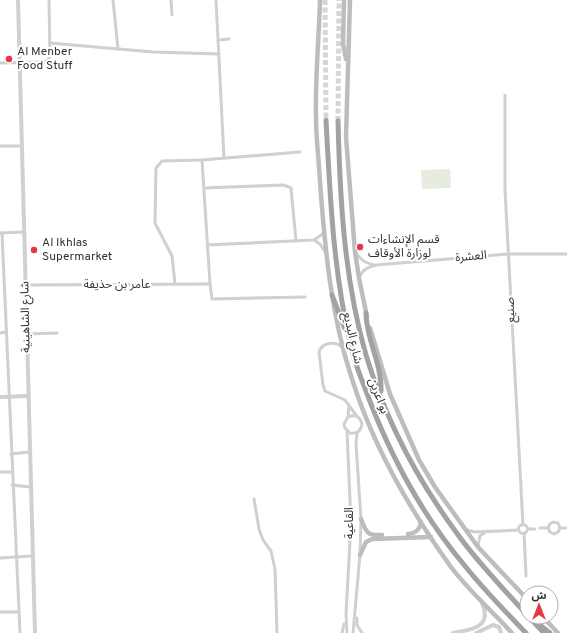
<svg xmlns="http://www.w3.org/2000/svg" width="567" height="633" font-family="Overpass,'Noto Sans Arabic',sans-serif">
<rect width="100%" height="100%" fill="#fff"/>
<path fill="#e6ecdf" d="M450,169l1,19 -29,1 -1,-19z"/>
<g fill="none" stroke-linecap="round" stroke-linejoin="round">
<g stroke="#d6d6d6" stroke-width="5" stroke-dasharray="5 2.5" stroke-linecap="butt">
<path d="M325,0l1,120"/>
<path d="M338,121l1,-121"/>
</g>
<g stroke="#d0d0d0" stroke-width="3">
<path d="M113,0l5,49"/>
<path d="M171,0l1,15"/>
<path d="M216,0l8,158"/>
<path d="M218,40l11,-1"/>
<path d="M50,43l103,9 66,2"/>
<path d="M0,63l44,-1 4,-2 2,-3 -1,-57"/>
<path d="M505,95v95l18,335"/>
<path d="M0,146h21"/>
<path d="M202,160l8,124 2,15 93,-2"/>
<path d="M204,188l80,-3 7,3 5,53"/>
<path d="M1,233l22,-1"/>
<path d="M2,233l18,400"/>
<path d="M314,240l6,4 5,8"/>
<path d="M207,245l107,-5 10,-7"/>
<path d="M356,253c5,7 9,10 18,12"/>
<path d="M360,276c3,-7 9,-9 16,-11l132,-11h59"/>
<path d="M175,284l-3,-28 -17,-33 1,-55 6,-7 40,-1 98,-8"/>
<path d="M25,285l185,-1"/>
<path d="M0,333l6,-1"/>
<path d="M26,334l31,-1"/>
<path d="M342,347c-7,-6 -20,-5 -23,5l4,33 2,6 20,9 11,15"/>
<path d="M348,417c7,-3 12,-1 14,7 -1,7 -5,10 -12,9l-5,-5 -1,-4 4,-7 1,-12"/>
<path d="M11,454l18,-2"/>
<path d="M0,472h12"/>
<path d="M12,485l18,2"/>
<path d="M254,499l5,30 4,11 8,11 4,18 2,64"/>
<circle cx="523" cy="529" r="4.5"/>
<path d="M540,528h8"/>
<path d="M548,528l2,-4 3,-2 5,1 2,5"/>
<path d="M548,528l2,4 4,2 4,-2 2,-4"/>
<path d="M560,528h7"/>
<path d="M528,529h7"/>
<path d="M467,530l8,2 44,-2"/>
<path d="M524,533l2,43"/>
<path d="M478,546l2,-10 7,-5"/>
<path d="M0,558l32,-2"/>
<path d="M0,612h19"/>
<path d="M357,618v7l5,8"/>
<path d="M342,633l2,-9"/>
<path d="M347,633l-1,-19 5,-91 -4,-92"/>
<path d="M353,633l7,-78 1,-36 -5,-75 1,-11"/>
</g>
<g stroke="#d0d0d0" stroke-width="4">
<path d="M18,0l17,633"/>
<path d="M0,397l28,-1"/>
<path d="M453,633c18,-3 40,-6 29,-30"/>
<path d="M476,633l17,-8 6,2 2,6"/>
</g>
<g stroke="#bdbdbd" stroke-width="4.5">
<path d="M320,0c-1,38 -5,79 -4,117 0,22 3,44 4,65 5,67 11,134 32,197 21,67 58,131 99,188 18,24 41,44 61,66"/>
<path d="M344,0l-1,44 3,15"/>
<path d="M350,0l-4,137 9,115 4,26 8,39"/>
<path d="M370,328l20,66 29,66 16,27 43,60 49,52"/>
<path d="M361,519c5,13 6,17 21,16"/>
<path d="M408,534c8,-1 12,-4 13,-12"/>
<path d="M360,555l6,-13 6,-3 59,-2"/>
<path d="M543,617l15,16"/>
</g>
<g stroke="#a2a2a2" stroke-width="5">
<path d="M326,120c4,74 7,149 24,222 3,17 10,33 16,49 23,62 56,124 99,175 19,24 40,45 61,67"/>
<path d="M338,121c2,78 6,158 28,234 19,63 51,124 90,177 21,30 47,56 71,83"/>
<path d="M332,295l13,34"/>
<path d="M366,313c0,26 16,51 15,78"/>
<path d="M529,617l15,16"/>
<path d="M541,626l9,7"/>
</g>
</g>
<g fill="#e63946" stroke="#fff" stroke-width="1.5">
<circle cx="9" cy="59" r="4"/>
<circle cx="360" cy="247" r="4"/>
<circle cx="34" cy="250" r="4"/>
</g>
<g text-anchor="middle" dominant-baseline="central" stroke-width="4" stroke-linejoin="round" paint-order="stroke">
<g font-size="12" fill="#333" stroke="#fff" text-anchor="start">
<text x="17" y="52">Al Menber<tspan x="17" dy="14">Food Stuff</tspan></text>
<text x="368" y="240">قسم الإنشاءات<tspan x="368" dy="14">لوزارة الأوقاف</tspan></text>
<text x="42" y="243">Al Ikhlas<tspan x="42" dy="14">Supermarket</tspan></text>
</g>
<g font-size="12" fill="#333" stroke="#fff">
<text transform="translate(471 257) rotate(-5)">العشرة</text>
<text x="117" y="285">عامر بن حذيفة</text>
<text transform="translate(511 310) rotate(-93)">صنيع</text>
<text transform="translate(26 317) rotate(-91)">شارع الشاهينية</text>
<text transform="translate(352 338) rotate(77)">شارع البديع</text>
<text transform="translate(378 396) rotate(69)">بو اعرين</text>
<text transform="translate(350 523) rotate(-90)">القاعية</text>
</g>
</g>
<g transform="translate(539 605)"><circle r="19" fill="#ffffff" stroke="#adadad"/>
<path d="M0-3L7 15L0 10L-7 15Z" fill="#e63946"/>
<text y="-6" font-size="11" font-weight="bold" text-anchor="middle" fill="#333333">ش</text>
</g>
</svg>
